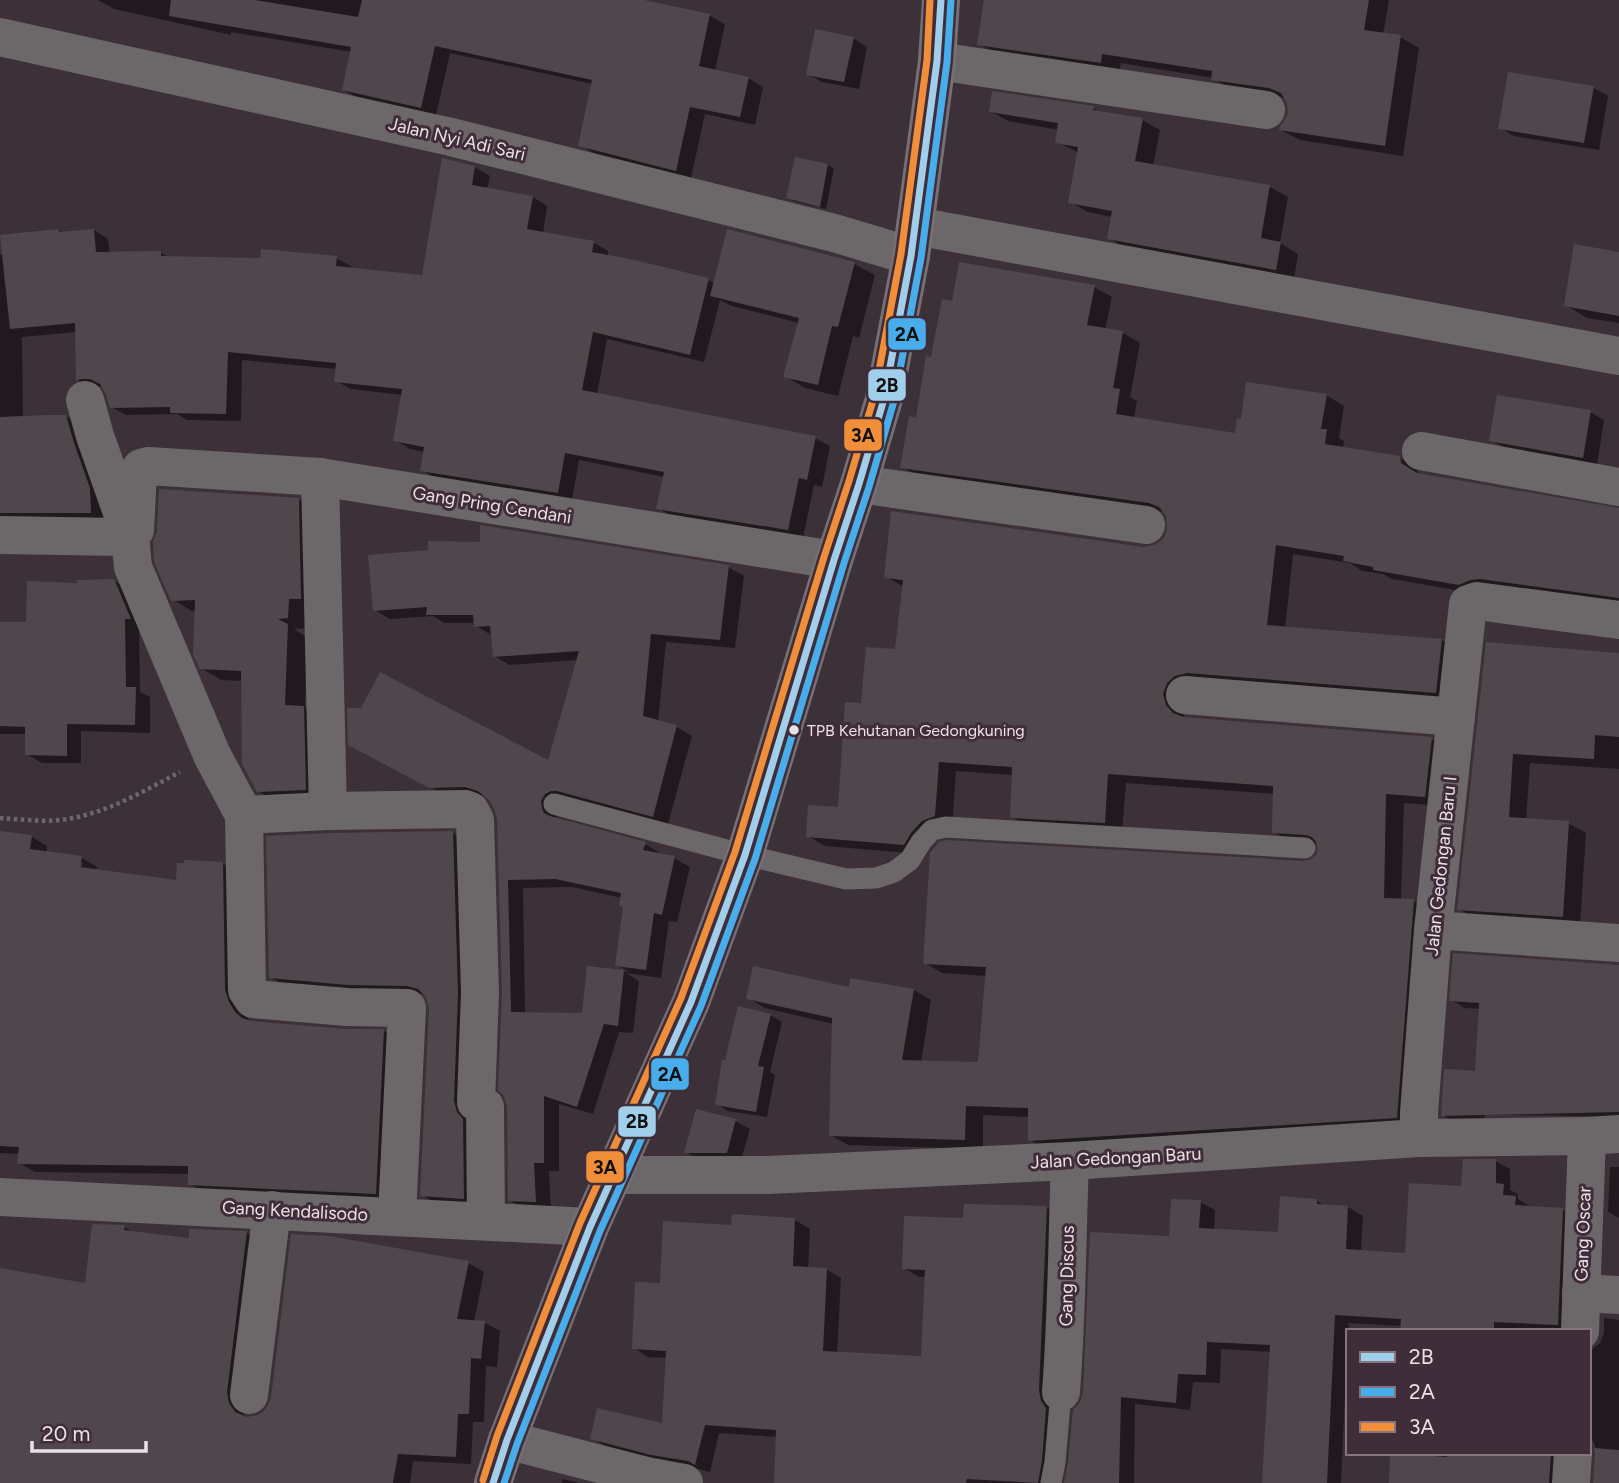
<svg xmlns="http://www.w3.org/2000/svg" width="1619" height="1483" font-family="Figtree,sans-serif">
<rect width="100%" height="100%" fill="#3c3139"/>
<g fill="#0007" fill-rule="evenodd">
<path d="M98,0h538l74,16 15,8 -10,47 33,7 15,9 -8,38 -50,-11 -14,64 -96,-24 -15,-9 13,-61 -143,-31 -14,62 -77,-17 -15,-8 8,-38 -121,-20v3l-117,-26z"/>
<path d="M985,0h404l-6,35 17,2 19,11 -16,108 -103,-16 -19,-10 8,-16 -1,-12 -2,-4 -54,-8 -19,-12 -92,-15 -2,10 -121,-18 -19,-11z"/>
<path d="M853,38l14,9 -8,42 -37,-7 -14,-8z"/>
<path d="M1594,88l14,8 -9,54 -85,-14 -14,-8z"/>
<path d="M1093,108l8,5 41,7 18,10 -7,36 117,21 18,10 -8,46 18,11 -4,25 -168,-31 -17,-10 3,-21 -24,-5 -18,-10 9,-49 -22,-11 2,-12 -51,-9 -18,-10z"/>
<path d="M828,165l6,4 -8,40 -32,-8 -6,-4z"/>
<path d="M475,167l15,9 -3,13 46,8 14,9 -4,27 51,10 14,8v5l100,24 7,3 139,-19 21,11 -16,63 -6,-2 -15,60 -33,-8 -20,-12 14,-53 -67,-17 -12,-6 -16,62 -97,-23 -10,56 218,43 15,8 -8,41 -8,-2 -11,53 -130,-21 -15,-9 7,-31 -86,-17 -7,40 -135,-21 -15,-9 3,-18 -15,-3 -15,-9 8,-45 -52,-6 -15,-8 1,-12 -95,-9 -1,61 -54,-1 -10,-6 -51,1 -15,-8 -8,-21 -11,2 -14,-8 -1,-48 -55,5 1,81 43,-2 15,9 24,96 -105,5v-271l58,-25 6,4 30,-4 14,9 2,15 50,-2 10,6 92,2 74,-2 15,8v4l72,7z"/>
<path d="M1619,254v69l-32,-5 -21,-13z"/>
<path d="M1094,287l18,10 -7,33 18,3 17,10 -10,54 7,4 -3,17 102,17 90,-40 18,11 -5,32 5,3 -1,7 57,10 17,10 1,7 201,35v95l-141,-11 -86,-15 -9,-5 -21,-3 -12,-8 -57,-9 -8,74 157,12 17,11 -5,51 -274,1 5,16 246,20 18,10 -6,57 -39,-3 -3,97 13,1 17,10 -17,216 -366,23 -18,-10v-23l-47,-2v34l-135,-4 -18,-10 3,-111 -68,-16 -17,-10 102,-9 64,1 17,10 -10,62 59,2 7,-88 -45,-3 -17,-10 379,-100 13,-6 2,-13 -28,-2 -17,-10 1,-38 -149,-11 -4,49 -93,-5 -17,-10 1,-42 -57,-4 -4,55 -30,28 -97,-8 -17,-10 31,-27 24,-104 34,-54 7,-64 -18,-10 257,-29 12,-1 10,-8 4,-10 -1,-13 -3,-4 -245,-35 -18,-10 15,-47 16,-61 21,-56z"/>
<path d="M1590,412l14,8 -7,45 -92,-17 -14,-8z"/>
<path d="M298,499l20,12 -10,117 -14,1 13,8 -2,71 18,11 2,82 -47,2 -20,-12 -15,-110 -22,-1 -20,-12 -4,-57h-5l-20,-12z"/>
<path d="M728,567l16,9 -9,72 -69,-6 -8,80 19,5 15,9 -24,88 -112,-13 1,7 88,26 15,9v2l14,3 16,9 -13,55 -8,-1 -8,57 -35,-5 13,8 -6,52 -14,-1 -26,82 -34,-10v67h-10l2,39 -26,-1 -16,-9v-93l-10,-288 -3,-10 -8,-12 -6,-2 -35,1 -81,-43 184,10 28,-103 -68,5 -16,-9 -3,-21 -15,-9 -1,-3h-31l-11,-7 -43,3 -16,-9zM572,887l50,11 2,9 -7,58 12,7 -41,-4 -4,47 -59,-1 -2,-126z"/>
<path d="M114,581l15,8 10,38 1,65 10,5v36l-69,-2v32h-39l-15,-9v-20h-27v-111l28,1 51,-39z"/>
<path d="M1487,644l132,11v114l-89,-6 -4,57 42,3 18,10 -6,93 -103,-7 -18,-10z"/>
<path d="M0,833l32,4 15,9 -1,7 36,5 15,9 -1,4 82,11 44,-19 16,10 6,140 7,10 94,8h39l15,9 -7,162 -186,-9 -16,-9v-10l-155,-2 -16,-9 1,-9 -20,-1zM79,862h4l-4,14z"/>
<path d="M453,833l15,9 11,365 -42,-3 -15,-9 9,-186 -6,-15 -60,-1 -79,-7 -16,-9z"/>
<path d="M1619,966v151l-134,-3 -1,9h-28l-13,-8 34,-42 3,-64 -15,-1 -14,-8z"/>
<path d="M770,1015l12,7 -12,50 5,3 -8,42 -39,-6 -11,-7z"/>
<path d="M735,1121l15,8 -9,31h-41l-14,-8z"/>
<path d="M1495,1161l15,8v21l8,4v5l12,7 32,4 15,8 -4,113h-171v-5l-53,-3 -1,8 -7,152h-77l8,-131 -51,-3 -1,34 -27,-1 -3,28 -55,-6 -1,79h-68l15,-78 90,-167 29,-36 15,8 -1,20 65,3 38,-32 10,6h21l15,9 -2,36 46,3 56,-67z"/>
<path d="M1610,1167h9v51l-11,-6z"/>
<path d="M1046,1207l15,9 -7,267h-279l3,-46 -59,-4 -9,39 -103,-25 -15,-9 72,-12 4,-68 -20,-1 -14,-9 27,-63 71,-59 63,-6 15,9 -2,40h18l15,9 -4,76 86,4 3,-81h-7l-15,-9 61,-48z"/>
<path d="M124,1227l11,6 56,7v-10l56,3 15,9 -20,160 2,13 3,3 12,-2 209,-153 16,9 -10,50 11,1 15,8 -3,36 -11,-1 -2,56h-11l-2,42 -58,-3 -3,22h-410v-213l86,15z"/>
<path d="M1604,1318l15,2v163h-24l2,-29 -3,-11 -3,-4h-2v-87l11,-9 4,-11z"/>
<path d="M1394,1453h174l-4,30h-174z"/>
<path d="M563,1479l16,4h-17z"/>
</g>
<g fill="#50474d">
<path d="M171,0h84l103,17 4,-17h282l66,14 -11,52 50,11 -9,40 -50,-10 -14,64 -98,-25 14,-66 -157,-34 -14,62 -79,-18 9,-43 -182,-31z"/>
<path d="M984,0h385l-5,30 37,5 -16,111 -106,-16 1,-4 3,-3 5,-10 -1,-10 -6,-10 -12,-5 -58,-8 1,-9 -110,-17 -1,9 -124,-18z"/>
<path d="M815,29l39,8 -10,45 -38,-7z"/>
<path d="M1508,72l86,14 -10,57 -86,-14z"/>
<path d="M992,91l102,15 -1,4 50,8 -8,43 135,24 -9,53 20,4 -5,28 -169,-31 5,-28 -44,-8 10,-56 -23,-4 3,-20 -69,-11z"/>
<path d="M795,157l33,7 -8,43 -34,-9z"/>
<path d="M442,158l33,8 -3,19 61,11 -6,33 67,12 -2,11 38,7 79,19 -19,77 -97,-23 -11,58 234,46 -9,44 -8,-2 -11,52 -132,-21 8,-37 -99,-19 -7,40 -138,-22 4,-24 -31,-6 9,-52 -68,-7 2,-19 -108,-11 -2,62 -56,-1v-6l-60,1 -4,-14 -6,-10 -10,-5h-10l-4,2 -1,-58 -65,6 -10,-94 58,-6 1,3 35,-3 2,23 65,-1v5l99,2 1,-9 76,7 -1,10 86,9z"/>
<path d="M727,229l128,33 -17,65 -6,-1 -14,59 -35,-8 16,-59 -89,-22z"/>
<path d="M1574,244l45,8v64l-55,-10z"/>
<path d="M959,262l136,23 -8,40 36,6 -10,57 7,1 -4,25 119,19 2,-15 4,1 5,-37 81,12 -6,35h6l-2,15 75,12 1,7 16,10 202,35v90l-139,-19 -10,1 -11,5 -86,-15v-3l-30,-6 1,-5 -68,-11 -9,80 175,14 -6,54 -249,-20 -12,3 -8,7 -4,11 3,11 7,8 10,4 249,20 -7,60 -39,-3 -2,104 30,1 -17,219 -369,23v-33l-62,-2 -1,34 -136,-4 3,-118 -86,-19 7,-33 96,21 1,-9 64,11 -12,71 76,2 8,-95 -63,-3 7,-111 9,-11 8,-2 357,21 7,-2 5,-4 2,-6 -2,-7 -4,-5 -6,-2 -34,-2 1,-47 -165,-12 -3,49 -95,-5 2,-51 -73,-5 -4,54 -13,5 -11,12 -7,12 -98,-8 2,-32 30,2 7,-105 16,1 5,-56 29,2 8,-69 -19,-2 7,-67 252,36 12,-2 9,-7 3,-9 -1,-13 -7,-9 -10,-4 -249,-35 9,-52 7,2 10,-62 5,1 11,-58 10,2z"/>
<path d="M1497,395l94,15 -8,48 -94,-17z"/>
<path d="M48,415h18l8,28 16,45 1,25h-91v-96z"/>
<path d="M159,489l140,9 2,101h-12l-1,19 -10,1 10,5 -3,81 19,1 2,84 -49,2 -15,-28 -1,-93 -41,-2 -7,-15 2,-54 -24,1 -17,-39 -1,-21 4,-10z"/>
<path d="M480,525l249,40 -9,75 -69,-6 -8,82 34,9 -24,92 -96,-26h-6l-6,3 -4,7 1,7 2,5 6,3 96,26 -3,8 32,6 -13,59 -8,-2 -8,57 -31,-4 8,-59 -4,-1 2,-13 -66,-14 -47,1 3,132 71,1 5,-47 37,4 -6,56 -14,-2 -27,83 -33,-11v67h-10l2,39 -28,-1 -1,-94 -3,-11 -6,-6 4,-98 -5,-173 -3,-10 -5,-9 -11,-9 -13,-4 -36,1 -81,-43 -1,-37h14l19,-36 168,88 31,-109 -86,6 -3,-31 -16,1 -1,-12h-47l1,-8 -54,4 -5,-56 60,-5v-9l52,1z"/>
<path d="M114,579l17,40h-6l1,68h10l-1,38 -68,-1v32l-42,-1v-28l-25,-1v-104h26l1,-41 50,2v-3z"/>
<path d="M1486,642l133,11v84l-24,-2 -1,24 -81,-5 -4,63 60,4 -6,96 -106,-7z"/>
<path d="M0,831l32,4 -2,14 52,7 -2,11 96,13 1,-17h7v-3l39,2 2,128 4,12 6,10 7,6 9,3 94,8h39l-8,165 -188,-9v-19l-171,-2 2,-17 -19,-1z"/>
<path d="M453,831l5,162 -4,108 3,11 6,7 1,80 -44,-3 9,-187 -3,-12 -8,-8 -11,-3 -59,-1 -79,-7 -3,-142 63,-3z"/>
<path d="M1453,953l166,12v147l-178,4 3,-47 31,2 4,-68 -30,-2z"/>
<path d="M738,1006l33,8 -13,52 6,1 -8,45 -41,-7 7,-45h3z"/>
<path d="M696,1109l40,10 -9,34h-43z"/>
<path d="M1463,1159h33v24l8,1 -1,11 13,1 -1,9 48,3 -5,117 -64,-3v9h-94l1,-12 -66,-4 -8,168h-65l8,-138 -63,-3 -1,33 -28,-1 -2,29 -55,-6 -2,86h-55l4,-20 5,-53 6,-6 4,-10 7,-162 79,4 2,-37 30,1 -2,28 79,4 2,-36 37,3v5l31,2 -2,43 59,4 4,-70 52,3z"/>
<path d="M964,1204l83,2 -8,184 2,11 5,7 -4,52 -4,23 -71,-4 -1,4h-192l2,-53 -71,-5 -10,40 -7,-4 -37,-6 -61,-16 7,-31 65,15 4,-72 -34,-2 3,-67 25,1 3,-62 68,4 1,-11 63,4 -2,48 34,2 -4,83 98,5 4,-86 -23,-1 2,-53 59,2z"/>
<path d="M92,1224l33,1 -1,5 65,8v-9l58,2 -20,161 2,11 6,9 12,5 11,-2 8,-6 5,-11 20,-164 38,2 140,25 -12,58 28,2 -4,38 -10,-1 -2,56h-11l-2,43 -58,-3 -5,29h-393v-215l85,15z"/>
<path d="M1594,1448l25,2v33h-26l2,-29z"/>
<path d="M1390,1453l57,4v-4h104l-2,30h-160z"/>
</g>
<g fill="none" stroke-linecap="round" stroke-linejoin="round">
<path stroke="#6c676a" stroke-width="4.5" stroke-dasharray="3.5 3.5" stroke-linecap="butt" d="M0,818c19,1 40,4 60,2 44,-5 82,-28 120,-48"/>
<g stroke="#6c6769" stroke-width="21">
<path d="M554,804l191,51 101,24 30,-1 18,-6 16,-12 11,-18 11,-12 14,-3 359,21"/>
<path d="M1051,1483l4,-21 6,-70"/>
</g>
<g stroke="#6c6769" stroke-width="38">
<path d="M0,37l451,100 383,96 77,23"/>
<path d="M937,61l329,49"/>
<path d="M916,226l703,130"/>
<path d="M85,400l10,36 35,99 3,32 79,188 32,60 84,-4 137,-2 5,2 5,9 5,173 -4,109 9,5 1,114"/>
<path d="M1421,451l198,36"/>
<path d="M320,477l8,334"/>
<path d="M859,484l287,41"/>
<path d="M0,535l121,2 9,-2 5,-5 3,-57 3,-5 7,-2 172,11 514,83"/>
<path d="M1185,695l271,22"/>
<path d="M244,815l3,175 6,9 94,8 60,1 -10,208"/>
<path d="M1433,930l186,13"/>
<path d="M1419,1138v-25l14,-183 35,-326 9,-3 142,19"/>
<path d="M612,1175h156l302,-14 349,-23 168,-2 32,-2"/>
<path d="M0,1197l590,30"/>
<path d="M1581,1293l38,2"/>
<path d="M1580,1331l7,-195"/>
<path d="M1061,1392c6,-77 6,-154 9,-231"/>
<path d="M249,1395l23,-185"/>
<path d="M507,1440l139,36 38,7"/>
<path d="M1571,1483l2,-30"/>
</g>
<path stroke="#767074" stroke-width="38" d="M493,1483l14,-43 83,-213 101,-225 54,-147 89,-295 25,-76 25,-85 27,-143 26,-195 4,-61"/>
<defs>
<path id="bus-1" d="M493,1483l14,-43 83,-213 101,-225 54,-147 89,-295 25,-76 25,-85 27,-143 26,-195 4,-61"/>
<path id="bus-2" d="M504,1483l13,-39 83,-213 101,-225 54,-147 89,-296 25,-76 25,-86 27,-143 26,-196 4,-61"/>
<path id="bus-3" d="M483,1480l14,-44 83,-213 101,-225 54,-146 89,-295 25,-76 25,-84 27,-143 26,-194 3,-60"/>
</defs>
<use href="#bus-1" stroke="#402d3a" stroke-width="12"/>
<use href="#bus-2" stroke="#402d3a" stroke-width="12"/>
<use href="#bus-3" stroke="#402d3a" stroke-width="12"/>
<use href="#bus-1" stroke="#a1cfeb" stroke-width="7"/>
<use href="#bus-2" stroke="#48aeeb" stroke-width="7"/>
<use href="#bus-3" stroke="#f18e3a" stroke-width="7"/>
</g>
<circle fill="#ece0e7" stroke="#402d3a" stroke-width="2.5" cx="794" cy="730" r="6"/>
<g text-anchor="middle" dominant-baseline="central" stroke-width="6" stroke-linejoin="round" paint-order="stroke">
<g font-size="16" fill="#ece0e7" stroke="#402d3a" text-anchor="start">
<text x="807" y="730">TPB Kehutanan Gedongkuning</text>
</g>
<g font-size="18" fill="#ece0e7" stroke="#402d3a">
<text transform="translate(457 139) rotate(13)">Jalan Nyi Adi Sari</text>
<text transform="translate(492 505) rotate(9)">Gang Pring Cendani</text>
<text transform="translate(1441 866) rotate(-84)">Jalan Gedongan Baru I</text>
<text transform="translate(1116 1158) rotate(-3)">Jalan Gedongan Baru</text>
<text transform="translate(295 1211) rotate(3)">Gang Kendalisodo</text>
<text transform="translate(1583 1234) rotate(-88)">Gang Oscar</text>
<text transform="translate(1067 1276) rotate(-89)">Gang Discus</text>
</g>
</g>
<g stroke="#402d3a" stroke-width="2.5">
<rect x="887" y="317" width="40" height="34" rx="7" fill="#48aeeb"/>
<rect x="867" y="368" width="40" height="34" rx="7" fill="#a1cfeb"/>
<rect x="843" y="418" width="40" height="34" rx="7" fill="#f18e3a"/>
<rect x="650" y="1057" width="40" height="34" rx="7" fill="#48aeeb"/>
<rect x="617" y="1105" width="40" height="33" rx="7" fill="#a1cfeb"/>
<rect x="585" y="1150" width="40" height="34" rx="7" fill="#f18e3a"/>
</g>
<g font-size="19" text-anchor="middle" font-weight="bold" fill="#111">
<text x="907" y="341">2A</text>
<text x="887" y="392">2B</text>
<text x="863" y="442">3A</text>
<text x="670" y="1081">2A</text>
<text x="637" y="1128">2B</text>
<text x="605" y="1174">3A</text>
</g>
<rect x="1346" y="1329" width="245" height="126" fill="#402d3a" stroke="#85757f" stroke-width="2"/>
<rect x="1360" y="1352" width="35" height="10" fill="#a1cfeb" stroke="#85757f" stroke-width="2"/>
<text x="1409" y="1364" font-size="21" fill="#ece0e7">2B</text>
<rect x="1360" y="1387" width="35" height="10" fill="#48aeeb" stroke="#85757f" stroke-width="2"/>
<text x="1409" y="1399" font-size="21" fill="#ece0e7">2A</text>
<rect x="1360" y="1422" width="35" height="10" fill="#f18e3a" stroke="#85757f" stroke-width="2"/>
<text x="1409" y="1434" font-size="21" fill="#ece0e7">3A</text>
<path d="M32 1441v10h114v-10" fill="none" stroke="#ece0e7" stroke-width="3.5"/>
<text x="42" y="1441" font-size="21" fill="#ece0e7" stroke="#402d3a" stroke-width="5" paint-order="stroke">20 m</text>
</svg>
